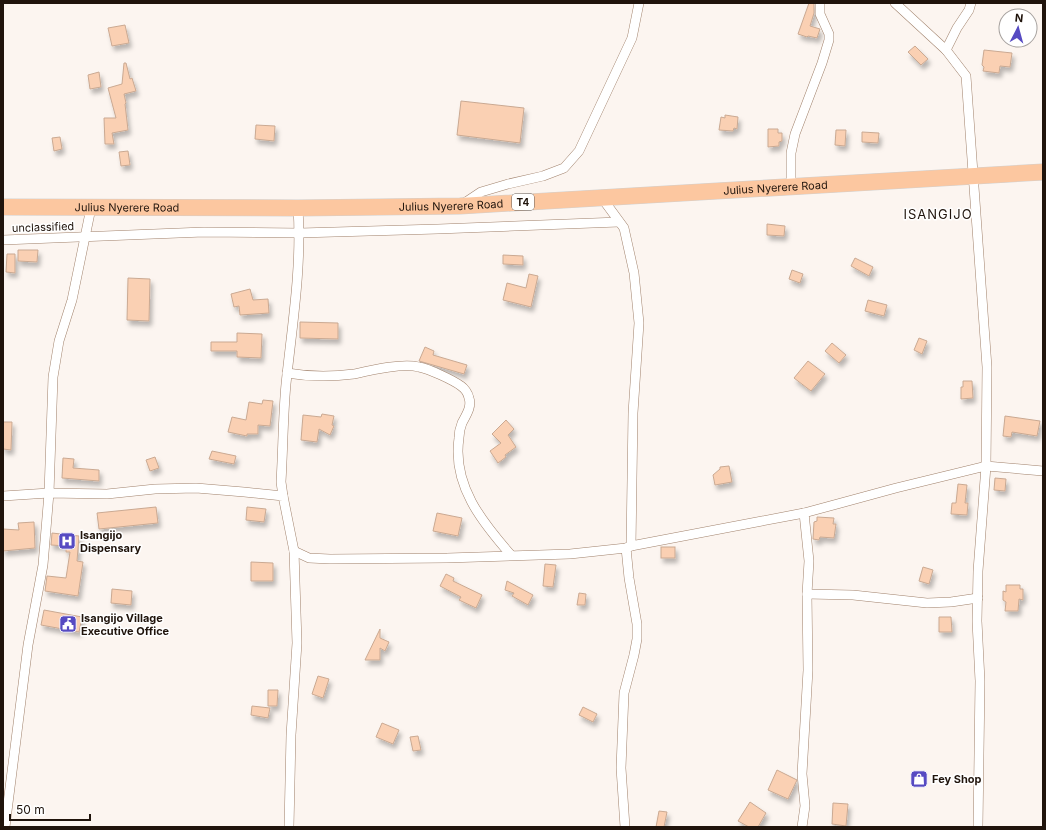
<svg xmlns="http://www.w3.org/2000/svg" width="1046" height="830" font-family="Inter,sans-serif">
<defs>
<filter id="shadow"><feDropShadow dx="2.5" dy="4.5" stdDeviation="2" flood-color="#0004"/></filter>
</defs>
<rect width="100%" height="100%" fill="#fcf5f0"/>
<g fill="#fad0b3" stroke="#caa992" filter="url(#shadow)">
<path d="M809,3h5v10l-4,13 10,3 -3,9 -9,-2 -1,1 -9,-3z"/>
<path d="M125,25l4,18 -17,3 -4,-18z"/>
<path d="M915,46l13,13 -7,6 -13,-13z"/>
<path d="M984,50l28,3 -2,14 -10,-1 -1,7 -16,-2 1,-4 -2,-2z"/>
<path d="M124,63h2l4,16 2,-1 4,13 -12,3 2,9 -1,1 3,26 -16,3 2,11h-9l-1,-26h12l-8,-30 14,-4z"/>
<path d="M99,72l2,15 -11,2 -2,-14z"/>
<path d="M461,101l63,7 -4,35 -63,-8z"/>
<path d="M725,115l13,2 -1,12 -3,-1 -1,3 -14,-1 2,-13 4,1z"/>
<path d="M256,125l19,1 -1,15 -19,-2z"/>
<path d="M768,129h10v4h4v8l-3,1v4l-11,1z"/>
<path d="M836,130h10l-1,16 -10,-1z"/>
<path d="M862,132l17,1 -1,10 -16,-1z"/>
<path d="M60,137l2,12 -8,2 -2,-13z"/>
<path d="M128,151l2,14 -9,1 -2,-14z"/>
<path d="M767,224l18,2 -1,10 -17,-1z"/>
<path d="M18,250h20l-1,12 -19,-1z"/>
<path d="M7,254h8v19l-9,-1z"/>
<path d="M503,255l20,1v9l-20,-1z"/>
<path d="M855,258l18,9 -4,9 -18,-10z"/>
<path d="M792,270l11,4 -3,9 -11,-4z"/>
<path d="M529,274l9,2 -7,31 -28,-7 4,-17 19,5z"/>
<path d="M128,278l22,1 -1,42 -22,-1z"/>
<path d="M250,289l3,11 15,-1 1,14 -29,2 -1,-9 -5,1 -3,-13z"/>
<path d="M868,300l19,5 -3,11 -19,-5z"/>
<path d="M300,322l38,1v16l-38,-1z"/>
<path d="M237,333l25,1 -1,24 -24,-1v-6h-26v-9h26z"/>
<path d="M919,338l8,3 -5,13 -8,-4z"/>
<path d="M832,343l14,12 -7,8 -14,-12z"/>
<path d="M425,347l9,4 -1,4 34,10 -3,9 -45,-13z"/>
<path d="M808,361l17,13 -14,17 -17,-13z"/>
<path d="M963,381h9l1,17 -12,1v-12h2z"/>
<path d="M263,400l10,1 -3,25 -12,-1v9h-11v2l-19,-4 4,-15 14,3 3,-18 13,2z"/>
<path d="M322,414l12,2 -2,9 2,1 -4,9 -11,-6 -2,13 -16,-2 2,-25 18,2z"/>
<path d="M1005,416l35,5 -3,15 -25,-4 -1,5 -8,-1z"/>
<path d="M506,420l8,9 -6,6 8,12 -11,8 1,2 -8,6 -8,-12 11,-8 -9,-9z"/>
<path d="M3,422h9l-1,28 -8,-1z"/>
<path d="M212,451l24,5 -2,8 -25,-5z"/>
<path d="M155,457l4,11 -9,3 -4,-11z"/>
<path d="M63,458l11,1 -1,9 26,2v11l-37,-3z"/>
<path d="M729,466l3,16 -17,3 -2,-10 7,-6v-2z"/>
<path d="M995,478l11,1 -1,12 -11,-1z"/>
<path d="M958,484l9,1 -2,18h3l-1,12 -16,-1 1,-11h4z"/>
<path d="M156,507l2,16 -59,6 -2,-16z"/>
<path d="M247,507l19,2 -2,13 -18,-2z"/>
<path d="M437,513l25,5 -4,18 -25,-5z"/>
<path d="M817,517l17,1 -1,6h3l-2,14 -14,-1 -1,3 -6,-1 1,-17 3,-1z"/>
<path d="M34,522l1,26 -32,3v-22l16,1 -1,-7z"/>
<path d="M52,533l27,3 -2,25 6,1 -5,34 -33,-5 2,-15 19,2 4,-26h-4v-6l-15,-1z"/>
<rect x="661" y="547" width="14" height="11"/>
<path d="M251,562l22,1v18h-22z"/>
<path d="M545,564l11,1 -3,22 -10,-1z"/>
<path d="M923,567l10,3 -4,14 -10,-3z"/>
<path d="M446,574l8,4 -1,3 29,14 -6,13 -17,-8 2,-3 -21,-11z"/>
<path d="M507,581l26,14 -5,10 -16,-9 2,-3 -9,-3z"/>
<path d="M1006,585h14v4h3v11l-4,-1 -1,12h-13l1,-9 -3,-2v-9l3,1z"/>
<path d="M112,589l20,2 -1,14 -20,-2z"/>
<path d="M579,593l7,1 -1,11h-8z"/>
<path d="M44,610l38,7 -3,15 -38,-7z"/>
<path d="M939,617h12l1,15h-13z"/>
<path d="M380,629v9l9,4 -4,9 -5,-3v12h-15z"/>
<path d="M318,676l11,3 -6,19 -11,-4z"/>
<path d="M268,690h10l-1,16h-9z"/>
<path d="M252,706l18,2 -2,10 -17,-3z"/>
<path d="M583,707l14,7 -4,8 -14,-7z"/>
<path d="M382,723l17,7 -6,14 -17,-7z"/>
<path d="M418,736l3,14 -8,1 -3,-14z"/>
<path d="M777,770l20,10 -9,19 -20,-9z"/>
<path d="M750,802l16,11 -8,14h-9l-11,-6z"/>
<path d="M833,803l15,1 -2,22 -14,-2z"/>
<path d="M659,811l8,1 -3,15h-8z"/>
</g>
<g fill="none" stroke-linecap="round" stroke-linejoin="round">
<defs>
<g id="street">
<path d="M895,3l51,47 20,26 21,291 -1,99 -8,105 -1,50 3,60 -2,146"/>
<path d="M946,50l11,-22 12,-18 2,-7"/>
<path d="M791,187v-34l4,-19 27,-71 7,-23v-6l-9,-20v-11"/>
<path d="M602,198l22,30 10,45 5,50 -6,90 -2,133"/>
<path d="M463,204l18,-12 27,-8 35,-8 21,-8 15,-17 53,-113 7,-35"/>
<path d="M3,240l201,-8 96,1 138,-4 181,-7"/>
<path d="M287,373c23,4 44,4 67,1 18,-4 48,-11 65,-7 10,2 34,13 42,19 3,2 7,7 8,12 3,9 -3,17 -7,25 -2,5 -3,10 -3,15 -7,47 23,84 52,117"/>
<path d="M3,496l46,-3 58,1 48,-5 41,-1 48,4 39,4 11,55 3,92 -6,92 -2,92"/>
<path d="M283,496l-2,-14c2,-33 2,-66 5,-98 6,-58 16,-117 12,-176"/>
<path d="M294,551l15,7 21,1 117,-1 123,-4 56,-6 5,-2 173,-33 92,-25 90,-22 57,5"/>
<path d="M807,594l46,1 74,8 24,-1 27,-4"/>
<path d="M5,827l23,-182 15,-80 6,-72 4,-116 6,-36 13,-41 19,-92"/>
<path d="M625,827l-4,-59 3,-75 10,-38 3,-16v-15l-8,-46 -3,-30"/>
<path d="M802,827l3,-21 -3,-32 6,-104 -1,-76 2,-33 -5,-48"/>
</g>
<g id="highway">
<path id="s1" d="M3,207l295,1 162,-2 583,-34"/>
</g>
</defs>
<use href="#street" stroke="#a1826c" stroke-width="10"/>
<use href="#highway" stroke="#d2d0ce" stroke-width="17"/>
<use href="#street" stroke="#fff" stroke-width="9"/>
<use href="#highway" stroke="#fcc7a0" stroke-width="16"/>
</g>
<defs>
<symbol id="hospital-square" viewBox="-11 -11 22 22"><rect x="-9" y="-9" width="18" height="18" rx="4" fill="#564ac2" stroke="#fff"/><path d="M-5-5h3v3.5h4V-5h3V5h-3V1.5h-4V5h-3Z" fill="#fff"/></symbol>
<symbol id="civic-square" viewBox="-11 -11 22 22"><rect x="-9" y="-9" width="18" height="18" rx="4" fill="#564ac2" stroke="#fff"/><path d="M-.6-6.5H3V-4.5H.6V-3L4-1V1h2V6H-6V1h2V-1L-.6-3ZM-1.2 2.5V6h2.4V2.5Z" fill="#fff"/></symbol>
<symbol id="shop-square" viewBox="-11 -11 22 22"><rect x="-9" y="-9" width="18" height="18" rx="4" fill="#564ac2" stroke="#fff"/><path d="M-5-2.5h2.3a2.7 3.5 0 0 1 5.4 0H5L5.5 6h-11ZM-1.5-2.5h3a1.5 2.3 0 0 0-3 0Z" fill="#fff"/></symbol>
</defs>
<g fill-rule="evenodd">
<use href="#hospital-square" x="57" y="531" width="20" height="20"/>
<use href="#civic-square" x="58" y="614" width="20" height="20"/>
<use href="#shop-square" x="909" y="769" width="20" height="20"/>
</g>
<g text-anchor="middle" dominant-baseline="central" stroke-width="3" stroke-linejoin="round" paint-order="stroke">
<rect fill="#fff" stroke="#635a55" stroke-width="1" x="512" y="194" width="22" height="16" rx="3"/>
<g font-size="10" font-weight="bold" fill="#20140c">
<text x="523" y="202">T4</text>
</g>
<g font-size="11" fill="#20140c" stroke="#fff">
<text stroke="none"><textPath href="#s1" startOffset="773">Julius Nyerere Road</textPath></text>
<text stroke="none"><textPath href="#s1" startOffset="448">Julius Nyerere Road</textPath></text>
<text stroke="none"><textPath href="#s1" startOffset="124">Julius Nyerere Road</textPath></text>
<text transform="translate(43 227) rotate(-2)">unclassified</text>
</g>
<g font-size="11" font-weight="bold" fill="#20140c" stroke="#fff" text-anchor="start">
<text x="80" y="535">Isangijo<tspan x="80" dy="13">Dispensary</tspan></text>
<text x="81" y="618">Isangijo Village<tspan x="81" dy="13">Executive Office</tspan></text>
<text x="932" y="779">Fey Shop</text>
</g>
<g font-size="13" letter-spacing="1" fill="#20140c" stroke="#fff">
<text x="938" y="214">ISANGIJO</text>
</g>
</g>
<rect width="1046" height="830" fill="none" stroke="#20140c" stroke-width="8"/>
<g transform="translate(1018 28) rotate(6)"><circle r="19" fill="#ffffff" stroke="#a6a19e"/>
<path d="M0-3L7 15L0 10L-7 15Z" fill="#564ac2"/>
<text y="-6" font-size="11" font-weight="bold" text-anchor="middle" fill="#20140c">N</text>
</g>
<path d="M10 814v6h80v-6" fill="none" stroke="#20140c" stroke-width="2"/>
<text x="16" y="814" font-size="12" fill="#20140c" stroke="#ffffff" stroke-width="3" paint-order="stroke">50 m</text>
</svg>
